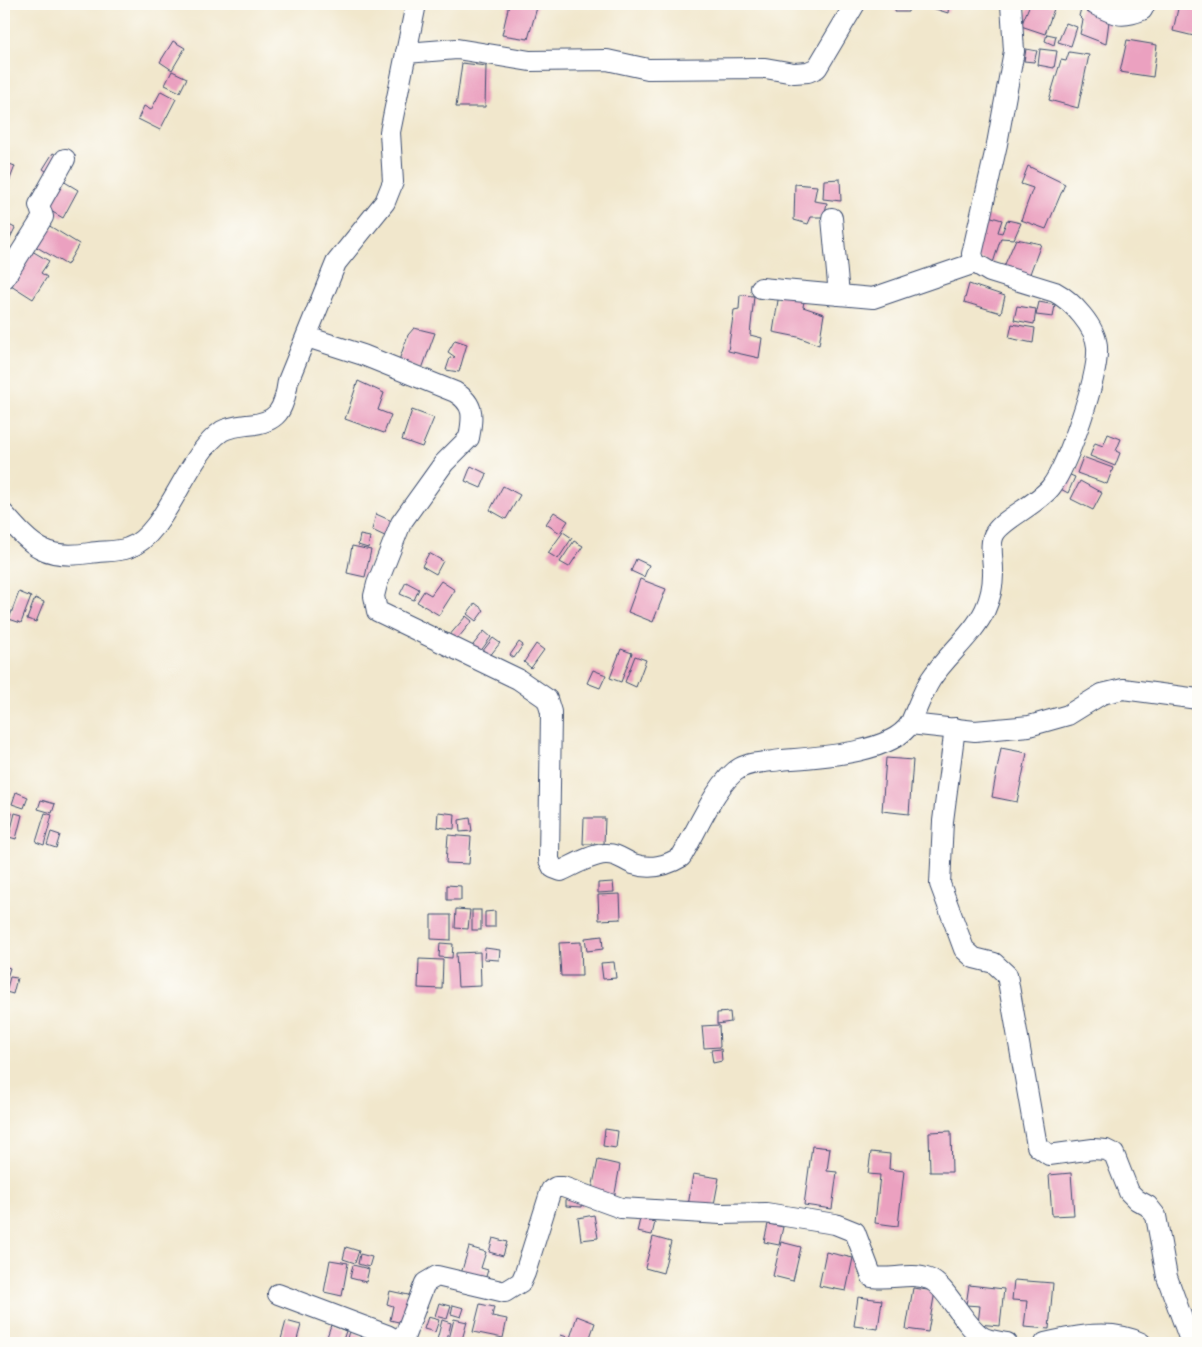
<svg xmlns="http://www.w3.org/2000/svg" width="1202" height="1347" font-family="'Gentium Book Plus',serif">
<rect width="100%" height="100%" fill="#fdfcf7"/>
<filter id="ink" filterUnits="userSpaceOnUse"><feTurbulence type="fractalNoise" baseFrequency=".02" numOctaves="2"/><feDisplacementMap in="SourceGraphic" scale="10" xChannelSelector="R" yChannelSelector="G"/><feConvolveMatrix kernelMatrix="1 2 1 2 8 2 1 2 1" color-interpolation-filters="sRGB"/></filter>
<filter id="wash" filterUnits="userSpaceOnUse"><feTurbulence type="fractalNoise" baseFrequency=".0096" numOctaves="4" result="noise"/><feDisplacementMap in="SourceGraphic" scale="20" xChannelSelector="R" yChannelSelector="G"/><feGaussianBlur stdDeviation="1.12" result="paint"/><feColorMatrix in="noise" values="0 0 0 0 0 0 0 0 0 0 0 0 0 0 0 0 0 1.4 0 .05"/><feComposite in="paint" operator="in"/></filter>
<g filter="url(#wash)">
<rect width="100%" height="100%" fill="#f1e7cc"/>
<g id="blocks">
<g fill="#eba1c0">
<path d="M509,4h29l-10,35 -26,-4z"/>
<path d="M896,4h13l-1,8h-13z"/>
<path d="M927,4h22l-1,9 -22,-7z"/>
<path d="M1030,4l25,2 -10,28 -24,-8z"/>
<path d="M1179,4h19v33l-25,-6z"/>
<path d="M1082,5l28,9 -4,30 -26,-10 3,-14 -4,-4z"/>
<path d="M1066,23l11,4 -6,19 -13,-4z"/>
<path d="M1047,34l9,2 -2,9 -9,-4z"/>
<path d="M1127,40l30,5 -4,32 -33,-5z"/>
<path d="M173,41l12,7 -13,22 -12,-8z"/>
<path d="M1026,49l11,2 -3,11 -10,-1z"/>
<path d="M1040,49l17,2 -3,17 -16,-3z"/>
<path d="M1069,52l20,3 -11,53 -29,-8 12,-40 5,1z"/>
<path d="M462,63l24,3 -1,41h-29z"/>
<path d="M172,71l15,7 -7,14 -15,-7z"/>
<path d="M161,91l15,8 -16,31 -22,-11 6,-13 7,4z"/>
<path d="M53,153l9,5 -10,17 -9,-6z"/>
<path d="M4,162l11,4 -8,21 -3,-1z"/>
<path d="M1028,166l37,18 -19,45 -25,-9 12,-32 -12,-4z"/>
<path d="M58,178l20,12 -15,28 -21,-12z"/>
<path d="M840,179l1,22 -18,-2 1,-19z"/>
<path d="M795,184l22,2 -3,15 13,2 -3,14h-13l-3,7 -14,-4z"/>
<path d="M985,215l17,5 -4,12 4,1 5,-13 14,3 -7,16 -13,-1 -8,25 -20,-6z"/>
<path d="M7,224l8,4 -8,16 -3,-2v-12z"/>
<path d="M48,225l31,19 -12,21 -32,-19z"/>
<path d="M1016,239l25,5 -13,35 -26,-8z"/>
<path d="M32,251l17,10 -8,12 6,4 -14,22 -22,-14z"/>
<path d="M969,284l36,12 -4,17 -37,-11z"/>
<path d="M779,294l26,2 -2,11 21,7 -5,31 -21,-8 -25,-5z"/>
<path d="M740,295l14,1 -4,39 12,3 -3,20 -31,-7 6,-41 5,-1z"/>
<path d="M1039,302l16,3 -2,12 -17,-2z"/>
<path d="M1017,306l19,3 -2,15 -20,-4z"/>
<path d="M1012,324l23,4 -2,15 -24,-5z"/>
<path d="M414,328l21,5 -13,36 -24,-6 10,-28z"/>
<path d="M455,340l12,4 -8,28 -13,-2 4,-12 5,-1 -7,-5z"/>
<path d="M358,381l26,12 -6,17 13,5 -7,18 -39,-14z"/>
<path d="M412,410l22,8 -12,29 -20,-7z"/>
<path d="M1108,434l13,5 -5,12 4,2 -5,13 -25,-10 5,-13 8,3z"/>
<path d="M1083,457l30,11 -6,16 -30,-11z"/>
<path d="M471,466l16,8 -6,14 -16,-7z"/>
<path d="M1063,472l12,5 -7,16 -11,-6z"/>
<path d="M1080,481l22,12 -9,17 -22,-11z"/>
<path d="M503,486l17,9 -14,24 -16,-9z"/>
<path d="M554,512l14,9 -8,12 -14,-9z"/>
<path d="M376,514l18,8 -7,15 -15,-7z"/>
<path d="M563,532l9,6 -14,21 -10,-6z"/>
<path d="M360,535l10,2 -2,11 -10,-3z"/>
<path d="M574,541l9,5 -14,21 -9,-5z"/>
<path d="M352,546l19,4 -6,27 -18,-4z"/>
<path d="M429,553l14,8 -7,13 -14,-8z"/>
<path d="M636,559l13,6 -5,12 -13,-6z"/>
<path d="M640,579l26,10 -13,33 -25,-10z"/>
<path d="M441,581l14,9 -16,25 -22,-13 7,-11 7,4z"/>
<path d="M406,582l13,7 -5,11 -14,-6z"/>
<path d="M19,592l12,5 -10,26 -12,-4z"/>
<path d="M35,598l9,4 -8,20 -9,-3z"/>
<path d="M475,603l9,7 -8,11 -9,-7z"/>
<path d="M466,616l6,5 -18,22 -6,-6z"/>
<path d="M484,631l7,6 -14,19 -8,-6z"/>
<path d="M493,638l7,5 -11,14 -7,-5z"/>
<path d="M519,642l4,3 -9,13 -4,-3z"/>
<path d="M536,644l8,6 -13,18 -7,-6z"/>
<path d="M621,649l11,4 -11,29 -11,-4z"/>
<path d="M635,656l11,4 -10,27 -11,-5z"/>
<path d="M593,670l13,5 -6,13 -13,-5z"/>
<path d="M1001,748l26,5 -10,49 -25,-5z"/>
<path d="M886,758l27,2 -4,54 -27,-3z"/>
<path d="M16,792l12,5 -4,11 -12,-4z"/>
<path d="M41,800l14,4 -3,9 -14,-4z"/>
<path d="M4,811l8,2 -7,25h-1z"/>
<path d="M438,812l17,2 -1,15 -17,-2z"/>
<path d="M15,813l7,2 -6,24 -7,-2z"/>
<path d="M45,813l7,2 -8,30 -8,-3z"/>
<path d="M470,818l2,13 -12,1 -1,-12z"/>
<path d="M584,818h21l-1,26h-21z"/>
<path d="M51,832l9,3 -4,13 -9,-3z"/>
<path d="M448,835l23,2 -2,27 -23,-1z"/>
<path d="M613,882l1,10 -16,1v-10z"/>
<path d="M447,885l14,1v14h-14z"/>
<path d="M620,894l1,25 -22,1 -1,-25z"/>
<path d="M456,909l14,1 -2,19 -13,-1z"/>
<rect x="472" y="910" width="9" height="20"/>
<path d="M495,911v16h-10v-15z"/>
<path d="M431,915h20v25l-20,-1z"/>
<path d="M602,936l1,13 -16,2 -2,-13z"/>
<path d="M581,942l1,34h-21l-2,-33z"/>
<path d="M440,943l13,1 -1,14 -13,-1z"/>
<path d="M485,948l15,2 -1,10 -15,-1z"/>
<path d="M480,952l1,34 -23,1 -2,-34z"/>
<path d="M419,959l24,1 -1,29 -24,-1z"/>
<path d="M614,962l2,16 -13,1 -2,-16z"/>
<path d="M4,966l6,2 -6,19z"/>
<path d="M10,977l7,1 -4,16 -7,-2z"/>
<path d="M730,1012l1,10 -14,2v-11z"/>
<path d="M719,1025l1,22 -16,1 -2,-22z"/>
<path d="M721,1049l1,12 -9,2 -2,-13z"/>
<path d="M605,1129l13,2 -2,17 -13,-2z"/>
<path d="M951,1131l1,41h-22l-1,-40z"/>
<path d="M812,1146l18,2 -3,23 10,1 -5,37 -28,-4z"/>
<path d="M871,1152l19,2 -1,15 15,2 -6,55 -23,-3 5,-48 -12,-1z"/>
<path d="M598,1160l22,5 -6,34 -23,-5z"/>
<path d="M1071,1173l3,42 -22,1 -3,-41z"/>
<path d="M693,1174l26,4 -6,32 -25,-4z"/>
<path d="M566,1195h17l-1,12 -16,-1z"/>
<path d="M594,1215l4,23 -17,2 -3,-22z"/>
<path d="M640,1219l15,3 -3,13 -15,-3z"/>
<path d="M768,1224l15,3 -4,18 -15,-3z"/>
<path d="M653,1237l18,5 -8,31 -18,-5z"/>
<path d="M493,1238l14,4 -4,14 -14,-4z"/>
<path d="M781,1242l20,5 -8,34 -20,-5z"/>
<path d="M346,1247l13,4 -4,12 -12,-4z"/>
<path d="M469,1247l17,5 -5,16 7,2 -4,13 -24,-6z"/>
<path d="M826,1252l27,6 -7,33 -27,-5z"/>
<path d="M360,1254l12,3 -3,10 -11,-3z"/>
<path d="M330,1260l18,3 -6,33 -18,-4z"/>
<path d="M353,1265l16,4 -3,13 -16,-4z"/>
<path d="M1014,1280l39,3 -4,46 -25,-2 3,-26 -15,-1z"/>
<path d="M969,1285l35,4 -4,37 -22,-2 2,-18 -14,-1z"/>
<path d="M913,1288l22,3 -7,41 -22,-3z"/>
<path d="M390,1291l23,5 -6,28 -17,-4 3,-14 -6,-2z"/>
<path d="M858,1297l24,3 -4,29 -24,-3z"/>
<path d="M439,1303l12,3 -4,13 -12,-3z"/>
<path d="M480,1304l14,3 -2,9 15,3 -4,19 -30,-6z"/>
<path d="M453,1305l11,3 -3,9 -10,-3z"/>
<path d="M577,1316l18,7 -7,20h-30l3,-8 9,3z"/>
<path d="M428,1317l11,3 -4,12 -11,-3z"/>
<path d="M454,1319l13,3 -6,21h-13z"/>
<path d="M442,1320l9,3 -5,20 -9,-3z"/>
<path d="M286,1321l15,4 -5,18h-16z"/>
<path d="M331,1325l15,6 -4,12 -15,-6z"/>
<path d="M349,1331l12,4 -3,8 -12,-1z"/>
</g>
</g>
</g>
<g filter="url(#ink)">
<use href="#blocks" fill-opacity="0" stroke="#3b4b6e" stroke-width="1"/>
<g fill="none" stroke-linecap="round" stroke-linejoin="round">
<defs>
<g id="minor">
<path d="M1094,4c19,10 27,15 48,6l3,-6"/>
<path d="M406,53l51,-4 73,12 77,-1 41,9 117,-1 29,5 14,-1 9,-4 38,-64"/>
<path d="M832,218l7,77"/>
<path d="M4,279l39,-62 -4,-12 26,-46"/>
<path d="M761,288l112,10 102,-35"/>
<path d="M307,337l56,18 92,37c20,12 18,25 14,46l-25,25 -43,60 -24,61 -3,12 3,15 141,68 29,20 4,13 -2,148 4,8 8,3c13,-6 29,-16 44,-17 12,-1 18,6 28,10 18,6 33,2 48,-7 15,-24 36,-76 59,-89 11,-6 28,-6 41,-8 34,-3 110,-6 129,-36l65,7 54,-5 39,-11 34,-21 21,-5 75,10"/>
<path d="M4,514c29,33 41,46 86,39 12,-2 27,-1 38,-5 39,-13 57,-92 94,-117 7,-4 17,-5 25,-6 31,-2 37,-15 41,-44l48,-118 49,-61 8,-20 -3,-50 26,-128"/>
<path d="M910,724c7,-15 12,-31 21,-45 15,-23 42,-44 54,-69 5,-11 8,-24 8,-36 1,-13 -5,-30 2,-41 8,-14 43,-29 56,-46 17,-23 48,-111 46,-140 -1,-20 -25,-46 -42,-55l-65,-20 -15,-9 -3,-9 25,-110 17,-93 -3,-47"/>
<path d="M955,728l-12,93 -3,63 24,65 10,9 20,5 13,12 30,171 12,9 44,-6 13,1 8,4 15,38 8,8 11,6 8,10 11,61 24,66"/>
<path d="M278,1294l109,41 15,8"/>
<path d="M402,1343l23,-60 12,-7 68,16 16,-10 4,-9 26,-83 5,-3h7l58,21 100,6 45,-1 69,11 20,8 17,45c20,3 38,-5 57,2 17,6 33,44 52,57 6,5 18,5 26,7"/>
<path d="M1045,1343c30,-7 67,-15 96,0"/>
</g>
</defs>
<use href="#minor" stroke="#3b4b6e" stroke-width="22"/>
<use href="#minor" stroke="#fff" stroke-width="20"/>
</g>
</g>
<rect width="1202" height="1347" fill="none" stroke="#fdfcf7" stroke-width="20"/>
</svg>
